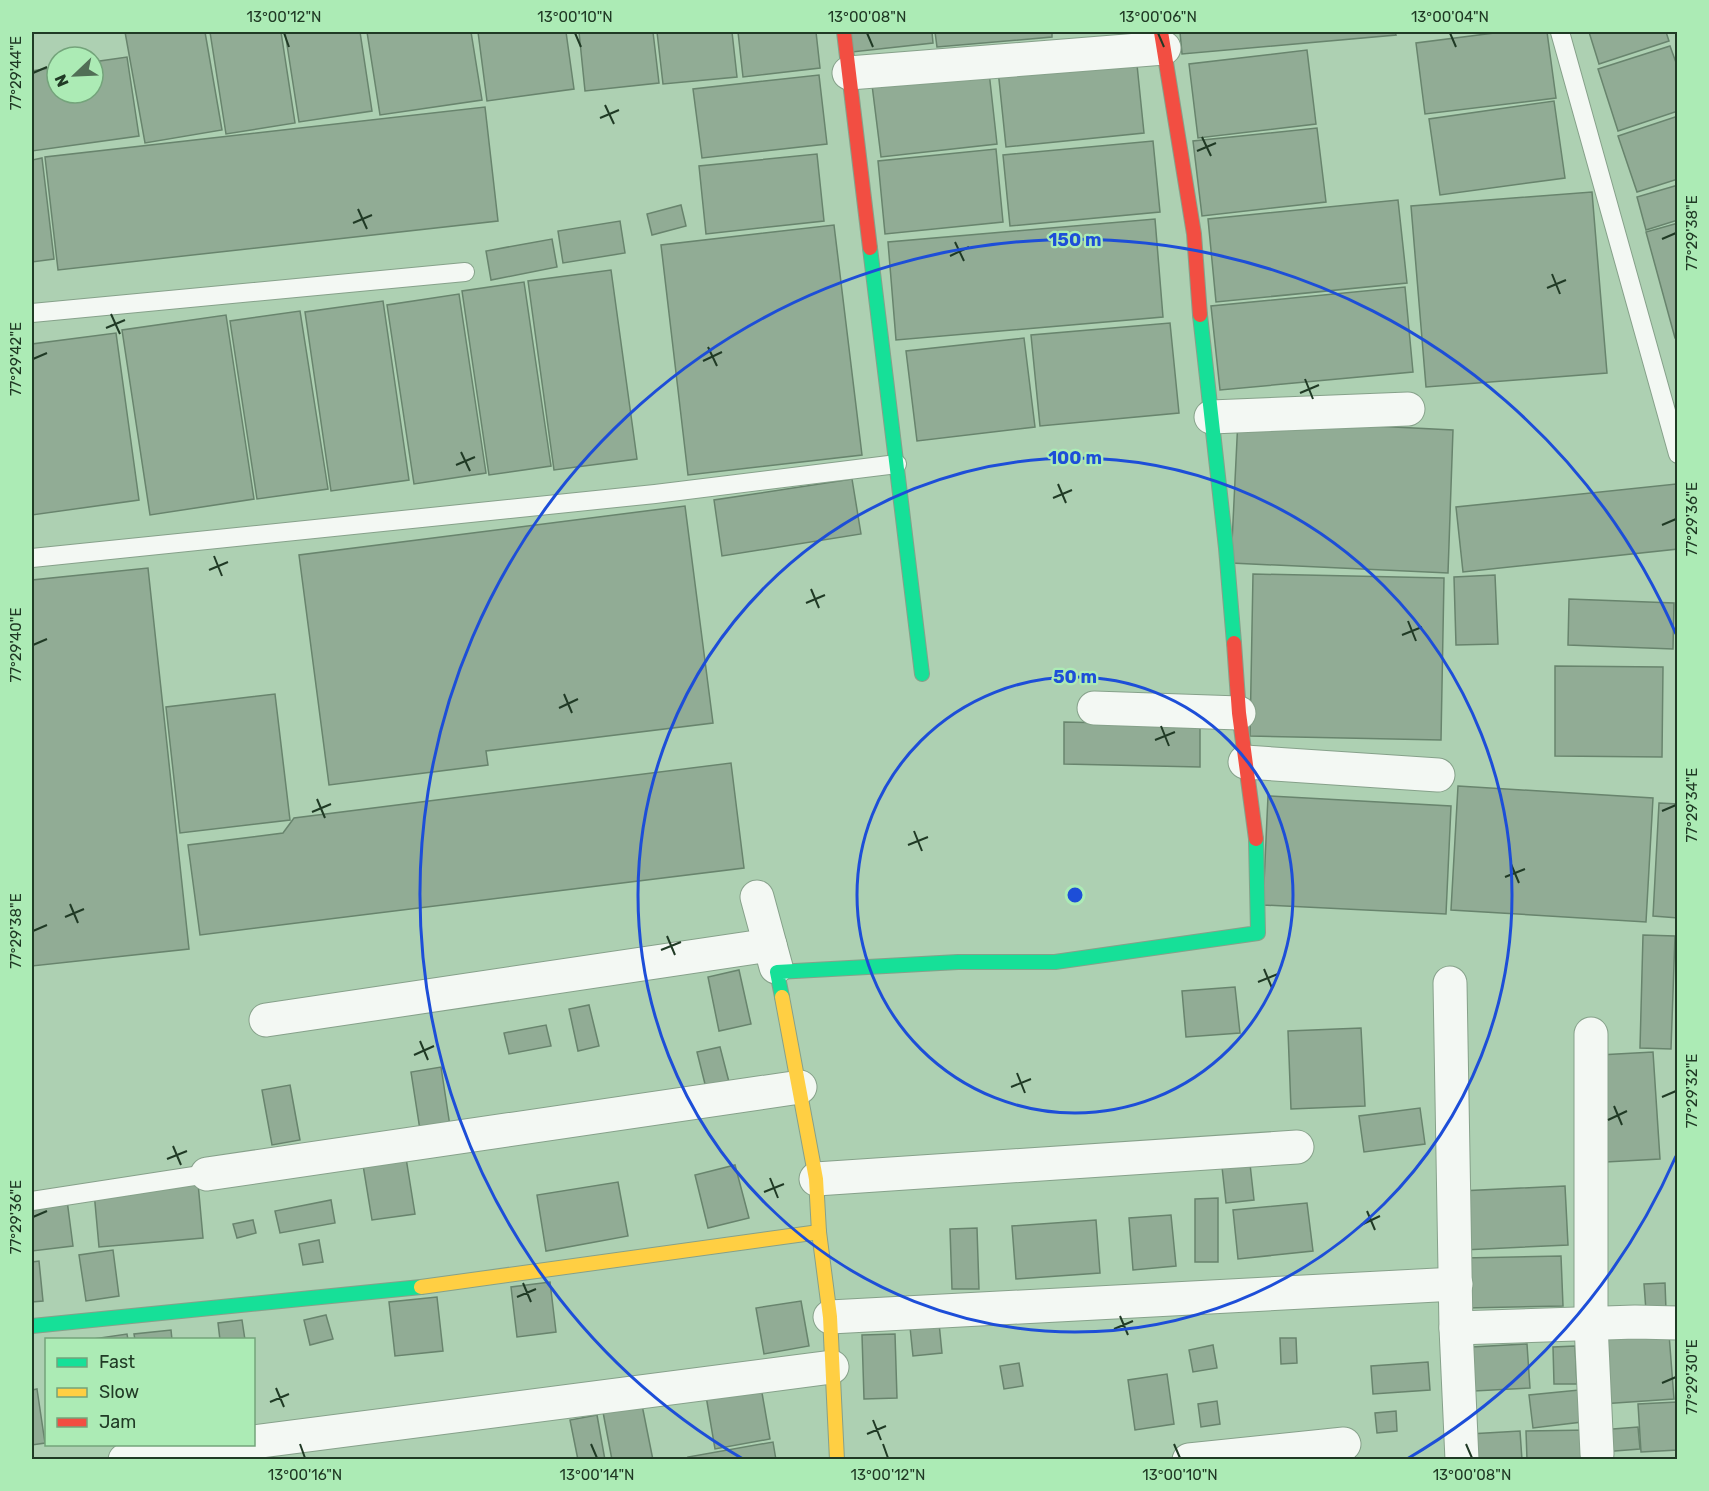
<svg xmlns="http://www.w3.org/2000/svg" width="1709" height="1491" font-family="Rubik,sans-serif">
<rect width="100%" height="100%" fill="#add0b2"/>
<g fill="#91ac95" stroke="#68846d" stroke-width="1.5">
<path d="M125,32h80l17,98 -77,13z"/>
<path d="M210,32h71l14,91 -69,11z"/>
<path d="M285,32h75l12,79 -73,11z"/>
<path d="M367,32h104l11,68 -102,15z"/>
<path d="M478,32h88l8,57 -87,12z"/>
<path d="M579,32h74l6,51 -74,8z"/>
<path d="M657,32h75l5,45 -74,7z"/>
<path d="M738,32h78l4,36 -77,9z"/>
<path d="M849,32h83l1,11 -81,9z"/>
<path d="M935,32h117v5l-115,10z"/>
<path d="M1180,32h215l1,3 -214,19z"/>
<path d="M1502,32h45l9,66 -131,16 -9,-71z"/>
<path d="M1589,32h77l3,9 -70,23z"/>
<path d="M1670,46l8,22v43l-60,20 -20,-62z"/>
<path d="M1307,50l9,74 -118,14 -9,-74z"/>
<path d="M1136,55l8,78 -138,14 -8,-77z"/>
<path d="M127,57l12,79 -107,15v-80l25,-4v26h36v-31z"/>
<path d="M989,72l8,72 -116,13 -9,-72z"/>
<path d="M819,75l8,69 -125,14 -9,-69z"/>
<path d="M1554,101l11,77 -125,17 -11,-76z"/>
<path d="M485,107l13,114 -440,49 -13,-113z"/>
<path d="M1678,116v63l-41,13 -19,-56z"/>
<path d="M1317,128l9,74 -124,14 -9,-75z"/>
<path d="M1153,141l7,71 -150,14 -7,-71z"/>
<path d="M996,149l7,73 -118,12 -7,-73z"/>
<path d="M817,154l7,67 -118,13 -7,-68z"/>
<path d="M42,158l12,101 -22,3v-102z"/>
<path d="M1678,185v35l-32,10 -9,-33z"/>
<path d="M1592,192l15,181 -181,14 -15,-181z"/>
<path d="M1398,200l9,83 -191,19 -8,-83z"/>
<path d="M681,205l5,21 -34,9 -5,-21z"/>
<path d="M1155,219l8,98 -267,23 -8,-98z"/>
<path d="M620,221l5,32 -62,10 -5,-32z"/>
<path d="M1678,223v115h-3l-29,-106z"/>
<path d="M834,225l28,230 -174,20 -27,-230z"/>
<path d="M552,239l5,28 -66,13 -5,-29z"/>
<path d="M611,270l26,189 -83,11 -26,-189z"/>
<path d="M524,282l27,184 -62,9 -27,-184z"/>
<path d="M1405,287l8,85 -193,18 -9,-84z"/>
<path d="M459,294l27,179 -72,11 -27,-179z"/>
<path d="M383,301l26,179 -78,11 -26,-179z"/>
<path d="M300,311l28,178 -71,10 -27,-178z"/>
<path d="M226,315l28,184 -104,16 -28,-185z"/>
<path d="M1170,323l9,90 -139,13 -9,-91z"/>
<path d="M116,333l23,167 -107,15v-171z"/>
<path d="M1024,338l11,89 -118,14 -11,-90z"/>
<path d="M1238,419l215,11 -5,143 -217,-10z"/>
<path d="M852,479l9,55 -139,22 -8,-56z"/>
<path d="M1676,484l2,15v50l-215,23 -7,-65z"/>
<path d="M685,506l28,217 -227,28 2,14 -159,20 -30,-230z"/>
<path d="M148,568l41,381 -157,17v-386z"/>
<path d="M1253,574l191,4 -3,162 -191,-4z"/>
<path d="M1495,575l3,69 -42,1 -2,-68z"/>
<path d="M1569,599l105,4 -1,46 -105,-4z"/>
<path d="M1555,666l108,1 -1,90 -107,-1z"/>
<path d="M275,694l15,126 -110,13 -14,-126z"/>
<path d="M1064,722l136,3v42l-136,-3z"/>
<path d="M731,763l13,105 -544,67 -12,-90 95,-12 11,-15z"/>
<path d="M1458,786l195,12 -7,124 -195,-12z"/>
<path d="M1268,796l183,10 -5,108 -183,-9z"/>
<path d="M1659,803l19,1v114l-25,-2z"/>
<path d="M1643,935l32,1 -4,113 -31,-1z"/>
<path d="M739,970l12,54 -32,7 -11,-54z"/>
<path d="M1235,987l5,46 -54,4 -4,-46z"/>
<path d="M589,1005l10,41 -21,5 -9,-42z"/>
<path d="M546,1025l5,21 -42,8 -5,-21z"/>
<path d="M1361,1028l4,78 -74,3 -3,-78z"/>
<path d="M720,1047l9,35 -23,6 -9,-36z"/>
<path d="M1653,1052l7,107 -54,3 -7,-107z"/>
<path d="M441,1067l9,59 -30,4 -9,-58z"/>
<path d="M290,1085l10,55 -28,5 -10,-55z"/>
<path d="M1420,1108l5,36 -61,8 -5,-36z"/>
<path d="M1249,1155l5,45 -28,3 -5,-45z"/>
<path d="M406,1158l9,56 -43,6 -9,-55z"/>
<path d="M735,1165l14,53 -41,10 -13,-53z"/>
<path d="M618,1182l10,54 -82,15 -9,-56z"/>
<path d="M198,1183l5,55 -104,9 -5,-55z"/>
<path d="M1565,1186l3,59 -105,5 -3,-59z"/>
<path d="M1218,1198v64h-23v-63z"/>
<path d="M67,1200l6,46 -41,5v-47z"/>
<path d="M331,1200l4,23 -55,10 -5,-22z"/>
<path d="M1307,1203l6,48 -75,8 -5,-49z"/>
<path d="M1171,1215l5,51 -43,4 -4,-52z"/>
<path d="M253,1220l3,13 -19,5 -4,-14z"/>
<path d="M1096,1220l4,53 -84,6 -4,-53z"/>
<path d="M977,1228l2,61h-27l-2,-60z"/>
<path d="M319,1240l4,22 -20,3 -4,-21z"/>
<path d="M113,1250l6,46 -33,5 -7,-46z"/>
<path d="M1561,1256l2,50 -97,2 -2,-50z"/>
<path d="M39,1261l4,40 -11,1v-40z"/>
<path d="M550,1282l6,50 -39,5 -6,-50z"/>
<path d="M1665,1283l1,27 -20,1 -2,-27z"/>
<path d="M437,1297l6,54 -48,5 -6,-54z"/>
<path d="M801,1301l8,45 -45,8 -8,-46z"/>
<path d="M326,1315l7,24 -23,6 -6,-25z"/>
<path d="M242,1320l3,20h-25l-2,-17z"/>
<path d="M939,1323l3,30 -29,3 -3,-29z"/>
<path d="M171,1330l1,10h-37l-1,-6z"/>
<path d="M127,1334l1,6h-34l-1,-1z"/>
<path d="M895,1334l2,64 -33,1 -2,-64z"/>
<path d="M1669,1334l5,65 -73,5 -4,-64z"/>
<path d="M1280,1338h16l1,25 -16,1z"/>
<path d="M1527,1344l3,44 -56,3 -3,-44z"/>
<path d="M1213,1345l4,23 -24,4 -4,-22z"/>
<path d="M1575,1346l2,38h-23l-1,-37z"/>
<path d="M1428,1362l2,28 -57,4 -2,-28z"/>
<path d="M1019,1363l4,23 -19,3 -4,-23z"/>
<path d="M1167,1374l7,50 -39,6 -7,-50z"/>
<path d="M761,1387l9,52 -55,10 -9,-53z"/>
<path d="M37,1389l8,54 -13,2v-55z"/>
<path d="M1579,1390l3,32 -49,6 -4,-33z"/>
<path d="M1217,1401l3,23 -19,3 -3,-23z"/>
<path d="M1677,1402l1,48 -37,2 -3,-48z"/>
<path d="M642,1405l11,55h-41l-9,-48z"/>
<path d="M1396,1411l1,20 -20,2 -2,-20z"/>
<path d="M597,1415l8,45h-27l-8,-40z"/>
<path d="M1638,1427l2,22 -38,3 -2,-22z"/>
<path d="M1589,1430l1,30h-63l-1,-29z"/>
<path d="M1520,1431l2,29h-51l-2,-26z"/>
<path d="M773,1442l3,18h-87l-1,-3z"/>
</g>
<g fill="none" stroke-linecap="round" stroke-linejoin="round">
<defs>
<g id="lane">
<path d="M1560,32l118,422"/>
<path d="M32,313l433,-41"/>
<path d="M32,558l623,-64 242,-30"/>
<path d="M32,1201l175,-27"/>
</g>
<g id="street">
<path d="M849,73l315,-25"/>
<path d="M1211,417l197,-8"/>
<path d="M1094,708l145,5"/>
<path d="M1245,762l193,13"/>
<path d="M757,897l19,70"/>
<path d="M1450,983l6,345 6,132"/>
<path d="M266,1020l504,-75"/>
<path d="M1591,1034v290l6,130"/>
<path d="M207,1174l593,-87"/>
<path d="M816,1179l481,-32"/>
<path d="M830,1317l626,-33"/>
<path d="M1456,1328l179,-6 43,1"/>
<path d="M254,1442l578,-75"/>
<path d="M125,1460l113,-16"/>
<path d="M1189,1460l155,-16"/>
</g>
<g id="fast">
<path d="M870,248l52,426"/>
<path d="M1200,315l26,233 8,95"/>
<path d="M782,997l-5,-25 181,-10h97l203,-29 -2,-94"/>
<path d="M32,1326l389,-39"/>
</g>
<g id="slow">
<path d="M782,997l34,182 3,53 11,85 7,143"/>
<path d="M421,1287l398,-55"/>
</g>
<g id="jam">
<path d="M844,32l26,216"/>
<path d="M1161,32l33,202 6,81"/>
<path d="M1234,643l5,70 17,126"/>
</g>
</defs>
<use href="#lane" stroke="#86a18a" stroke-width="20"/>
<use href="#street" stroke="#86a18a" stroke-width="35"/>
<use href="#fast" stroke="#86a18a" stroke-width="16"/>
<use href="#slow" stroke="#86a18a" stroke-width="16"/>
<use href="#jam" stroke="#86a18a" stroke-width="16"/>
<use href="#lane" stroke="#f3f8f3" stroke-width="18"/>
<use href="#street" stroke="#f3f8f3" stroke-width="33"/>
<use href="#fast" stroke="#16e098" stroke-width="14"/>
<use href="#slow" stroke="#ffcf43" stroke-width="14"/>
<use href="#jam" stroke="#f24e42" stroke-width="14"/>
</g>
<path fill="none" stroke="#203a25" stroke-width="2" d="M284,33l5,14M575,33l6,14M867,33l6,14M1158,33l6,14M1450,33l6,14M33,73l14,-6M605,105l9,19M600,118l19,-8M1202,137l9,19M1197,151l19,-8M358,209l9,20M353,223l19,-8M1662,239l14,-6M955,242l9,19M950,256l19,-9M1552,274l8,20M1547,288l19,-8M111,314l9,20M106,328l19,-8M708,347l9,19M33,359l14,-6M703,361l19,-9M1305,379l8,20M1300,393l19,-8M461,452l9,19M456,465l19,-8M1058,484l8,19M1053,498l19,-8M1662,525l14,-6M214,556l8,20M209,570l19,-8M811,589l8,19M806,603l19,-8M1408,621l8,20M1402,635l20,-8M33,645l14,-6M564,694l8,19M559,708l19,-9M1161,726l8,20M1155,740l20,-8M317,799l8,19M1662,811l14,-6M312,812l19,-8M914,831l8,20M908,845l20,-8M1511,864l8,19M1505,877l20,-8M70,904l8,19M65,917l19,-8M33,931l14,-6M667,936l8,19M661,950l20,-8M1264,969l8,19M1258,982l20,-8M420,1041l8,19M414,1055l20,-9M1017,1073l8,20M1011,1087l20,-8M1662,1097l14,-6M1614,1106l8,19M1608,1120l19,-9M173,1146l8,19M167,1159l20,-8M770,1178l8,20M764,1192l20,-8M1367,1211l8,19M33,1217l14,-6M1361,1225l19,-9M523,1283l8,19M517,1297l19,-8M1120,1316l8,19M1114,1329l19,-8M1662,1383l14,-6M276,1388l8,19M270,1402l19,-8M873,1420l8,20M867,1434l19,-8M300,1444l5,14M591,1444l6,14M883,1444l5,14M1174,1444l6,14M1466,1444l6,14"/>
<g fill="none" stroke="#1d4ed8" stroke-width="3">
<circle cx="1075" cy="895" r="218"/>
<circle cx="1075" cy="895" r="437"/>
<path d="M1676 1156A655 655 0 0 1 1407 1459M743 1459A655 655 0 1 1 1676 634"/>
</g>
<circle cx="1075" cy="895" r="9" fill="#1d4ed8" stroke="#acebb5" stroke-width="3"/>
<g font-size="18" text-anchor="middle" font-weight="bold" fill="#1d4ed8" stroke="#acebb5" stroke-width="4.5" stroke-linejoin="round" paint-order="stroke">
<text x="1075" y="246">150 m</text>
<text x="1075" y="464">100 m</text>
<text x="1075" y="683">50 m</text>
</g>
<rect width="1709" height="1491" fill="none" stroke="#acebb5" stroke-width="66"/>
<rect x="45" y="1338" width="210" height="108" fill="#acebb5" stroke="#74a47b" stroke-width="1.5"/>
<rect x="57" y="1358" width="30" height="9" fill="#16e098" stroke="#74a47b" stroke-width="1.5"/>
<text x="99" y="1368" font-size="18" fill="#203a25">Fast</text>
<rect x="57" y="1388" width="30" height="9" fill="#ffcf43" stroke="#74a47b" stroke-width="1.5"/>
<text x="99" y="1398" font-size="18" fill="#203a25">Slow</text>
<rect x="57" y="1418" width="30" height="9" fill="#f24e42" stroke="#74a47b" stroke-width="1.5"/>
<text x="99" y="1428" font-size="18" fill="#203a25">Jam</text>
<g transform="translate(75 75) rotate(247)"><circle r="28" fill="#acebb5" stroke="#74a47b" stroke-width="1.5"/>
<path d="M0-4.5L10 22L0 15L-10 22Z" fill="#516e56"/>
<text y="-9" font-size="16" font-weight="bold" text-anchor="middle" fill="#203a25">N</text>
</g>
<rect x="33" y="33" width="1643" height="1425" fill="none" stroke="#203a25" stroke-width="2"/>
<g font-size="15" text-anchor="middle" fill="#203a25">
<text x="284" y="22">13°00'12"N</text>
<text x="575" y="22">13°00'10"N</text>
<text x="867" y="22">13°00'08"N</text>
<text x="1158" y="22">13°00'06"N</text>
<text x="1450" y="22">13°00'04"N</text>
<text transform="translate(16 73) rotate(-90)" y="5">77°29'44"E</text>
<text transform="translate(1692 233) rotate(-90)" y="5">77°29'38"E</text>
<text transform="translate(16 359) rotate(-90)" y="5">77°29'42"E</text>
<text transform="translate(1692 519) rotate(-90)" y="5">77°29'36"E</text>
<text transform="translate(16 645) rotate(-90)" y="5">77°29'40"E</text>
<text transform="translate(1692 805) rotate(-90)" y="5">77°29'34"E</text>
<text transform="translate(16 931) rotate(-90)" y="5">77°29'38"E</text>
<text transform="translate(1692 1091) rotate(-90)" y="5">77°29'32"E</text>
<text transform="translate(16 1217) rotate(-90)" y="5">77°29'36"E</text>
<text transform="translate(1692 1377) rotate(-90)" y="5">77°29'30"E</text>
<text x="305" y="1480">13°00'16"N</text>
<text x="597" y="1480">13°00'14"N</text>
<text x="888" y="1480">13°00'12"N</text>
<text x="1180" y="1480">13°00'10"N</text>
<text x="1472" y="1480">13°00'08"N</text>
</g>
</svg>
